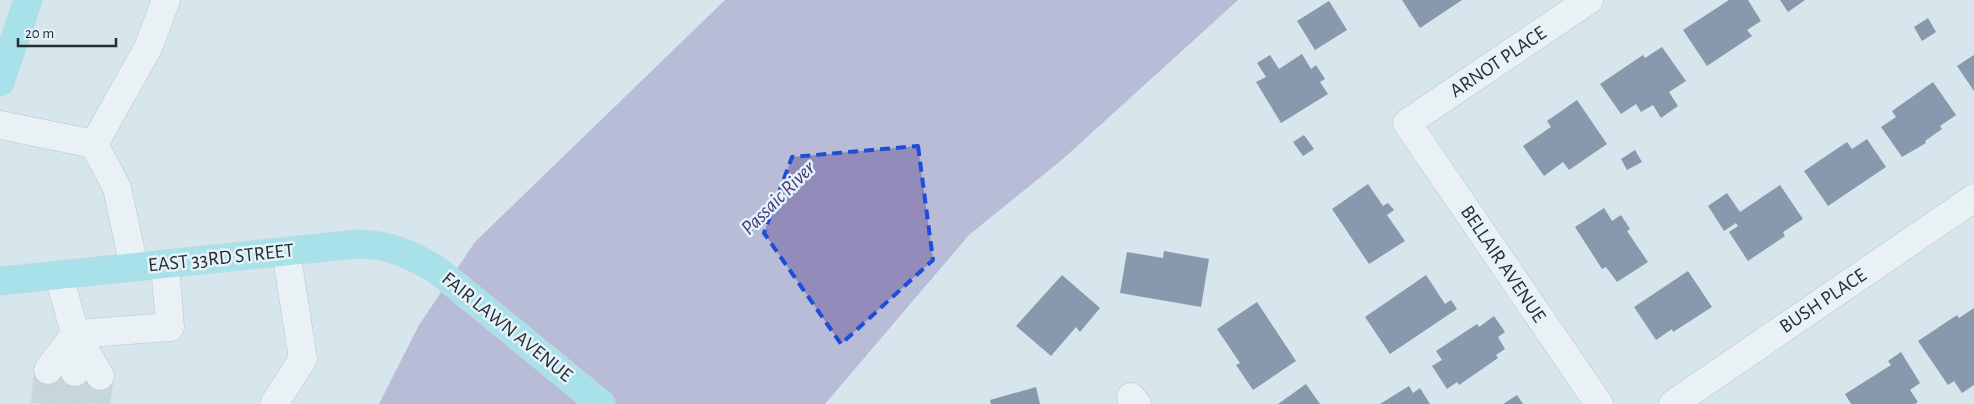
<svg xmlns="http://www.w3.org/2000/svg" width="1974" height="404" font-family="'Alegreya Sans',sans-serif">
<rect width="100%" height="100%" fill="#d7e5ed"/>
<path fill="#938bba" d="M725,0h513l-174,158 -95,77 -144,169h-446l40,-79 56,-83z"/>
<g fill="#2a3c61">
<path d="M1402,0h60l-42,28z"/>
<path d="M1729,0h19l13,21 -14,9 5,6 -45,30 -24,-36z"/>
<path d="M1780,0h25l-17,12z"/>
<path d="M1329,1l18,29 -32,20 -18,-29z"/>
<path d="M1928,18l8,14 -14,9 -8,-14z"/>
<path d="M1662,47l24,34 -17,11 9,14 -17,12 -8,-13 -12,7 -5,-8 -15,10 -21,-30 43,-29 2,3z"/>
<path d="M1302,54l9,15 5,-4 9,14 -5,3 8,12 -47,29 -25,-41 10,-5 -9,-14 13,-8 9,14z"/>
<path d="M1974,55v36l-17,-25z"/>
<path d="M1933,82l23,33 -16,11 2,3 -17,12 1,2 -24,14 -21,-30 15,-10 -4,-6z"/>
<path d="M1577,100l30,44 -38,26 -6,-8 -19,14 -21,-30 28,-19 -4,-6z"/>
<path d="M1304,135l10,14 -11,7 -10,-14z"/>
<path d="M1867,139l19,28 -58,39 -24,-35 43,-29 5,7z"/>
<path d="M1635,150l7,12 -15,8 -6,-11z"/>
<path d="M1368,184l15,22 5,-3 6,7 -7,5 18,26 -36,23 -37,-55z"/>
<path d="M1780,185l23,34 -20,13 2,4 -37,25 -19,-29 9,-6 -2,-3 -12,8 -16,-25 19,-13 13,19z"/>
<path d="M1604,208l8,13 9,-6 9,14 -3,2 21,31 -31,20 -11,-15 -4,2 -27,-42z"/>
<path d="M1164,251l45,8 -8,48 -81,-14 7,-41 36,6z"/>
<path d="M1688,271l24,36 -39,25 -1,-3 -16,11 -22,-33z"/>
<path d="M1062,275l38,33 -20,24 -4,-5 -25,29 -35,-30z"/>
<path d="M1426,275l19,29 6,-4 6,9 -67,45 -25,-37z"/>
<path d="M1257,302l39,59 -43,29 -17,-25 4,-2 -23,-34z"/>
<path d="M1974,308v77l-12,8 -8,-12 -6,4 -30,-44 39,-26 2,3z"/>
<path d="M1494,316l11,16 -7,5 7,12 -9,6 2,3 -39,27 -2,-3 -10,7 -15,-23 10,-6 -6,-9 41,-27 2,3z"/>
<path d="M1901,352l19,31 -10,7 8,12 -3,2h-64l-6,-10 46,-29 -3,-4z"/>
<path d="M1306,384l14,20h-42z"/>
<path d="M1409,386l4,7 7,-5 10,16h-50z"/>
<path d="M1036,387l4,17h-49l-1,-4z"/>
<path d="M1517,395l6,9h-20z"/>
</g>
<g fill="none" stroke-linecap="round" stroke-linejoin="round">
<g stroke="#b4c0c7" stroke-width="28" stroke-dasharray="28 14" stroke-linecap="butt">
<path d="M45,404l3,-34"/>
<path d="M73,404l2,-32"/>
<path d="M96,404l4,-28"/>
</g>
<defs>
<g id="minor">
<path d="M1589,0l-182,123 192,281"/>
<path d="M0,125l94,19 23,44 17,79"/>
<path d="M94,144l54,-96 18,-48"/>
<path d="M59,275l16,59v38"/>
<path d="M76,335l24,41"/>
<path d="M48,370l27,-36 95,-7 -5,-63"/>
<path d="M1131,397l6,7"/>
<path d="M274,404l29,-45 -17,-108"/>
<path d="M1673,404l301,-206"/>
</g>
<g id="major">
<path d="M0,82l28,-82"/>
<path d="M0,281l357,-37c32,0 53,10 80,26l164,134"/>
</g>
</defs>
<use href="#minor" stroke="#919da5" stroke-width="29"/>
<use href="#major" stroke="#c3c4c5" stroke-width="29"/>
<use href="#minor" stroke="#fff" stroke-width="28"/>
<use href="#major" stroke="#70dce5" stroke-width="28"/>
</g>
<path d="M0 0H1974V404H0ZM918,146l15,114 -92,84 -77,-111 28,-76z" fill="#d7e5ed" fill-opacity=".55" fill-rule="evenodd"/>
<path fill="none" stroke="#1d4ed8" stroke-width="4" stroke-dasharray="10 6" stroke-linejoin="round" d="M918,146l15,114 -92,84 -77,-111 28,-76z"/>
<g text-anchor="middle" dominant-baseline="central" stroke-width="5" stroke-linejoin="round" paint-order="stroke">
<g font-size="20" fill="#282d30" stroke="#e4f2fa">
<text transform="translate(1498 62) rotate(-34)">ARNOT PLACE</text>
<text transform="translate(221 258) rotate(-6)">EAST 33RD STREET</text>
<text transform="translate(1503 264) rotate(56)">BELLAIR AVENUE</text>
<text transform="translate(1823 301) rotate(-34)">BUSH PLACE</text>
<text transform="translate(507 327) rotate(39)">FAIR LAWN AVENUE</text>
</g>
<g font-size="21" font-style="italic" fill="#483975" stroke="#e4f2fa">
<text transform="translate(778 198) rotate(-45)">Passaic River</text>
</g>
</g>
<path d="M18 38v8h98v-8" fill="none" stroke="#282d30" stroke-width="2.5"/>
<text x="25" y="38" font-size="15" fill="#282d30" stroke="#e4f2fa" stroke-width="4" paint-order="stroke">20 m</text>
</svg>
